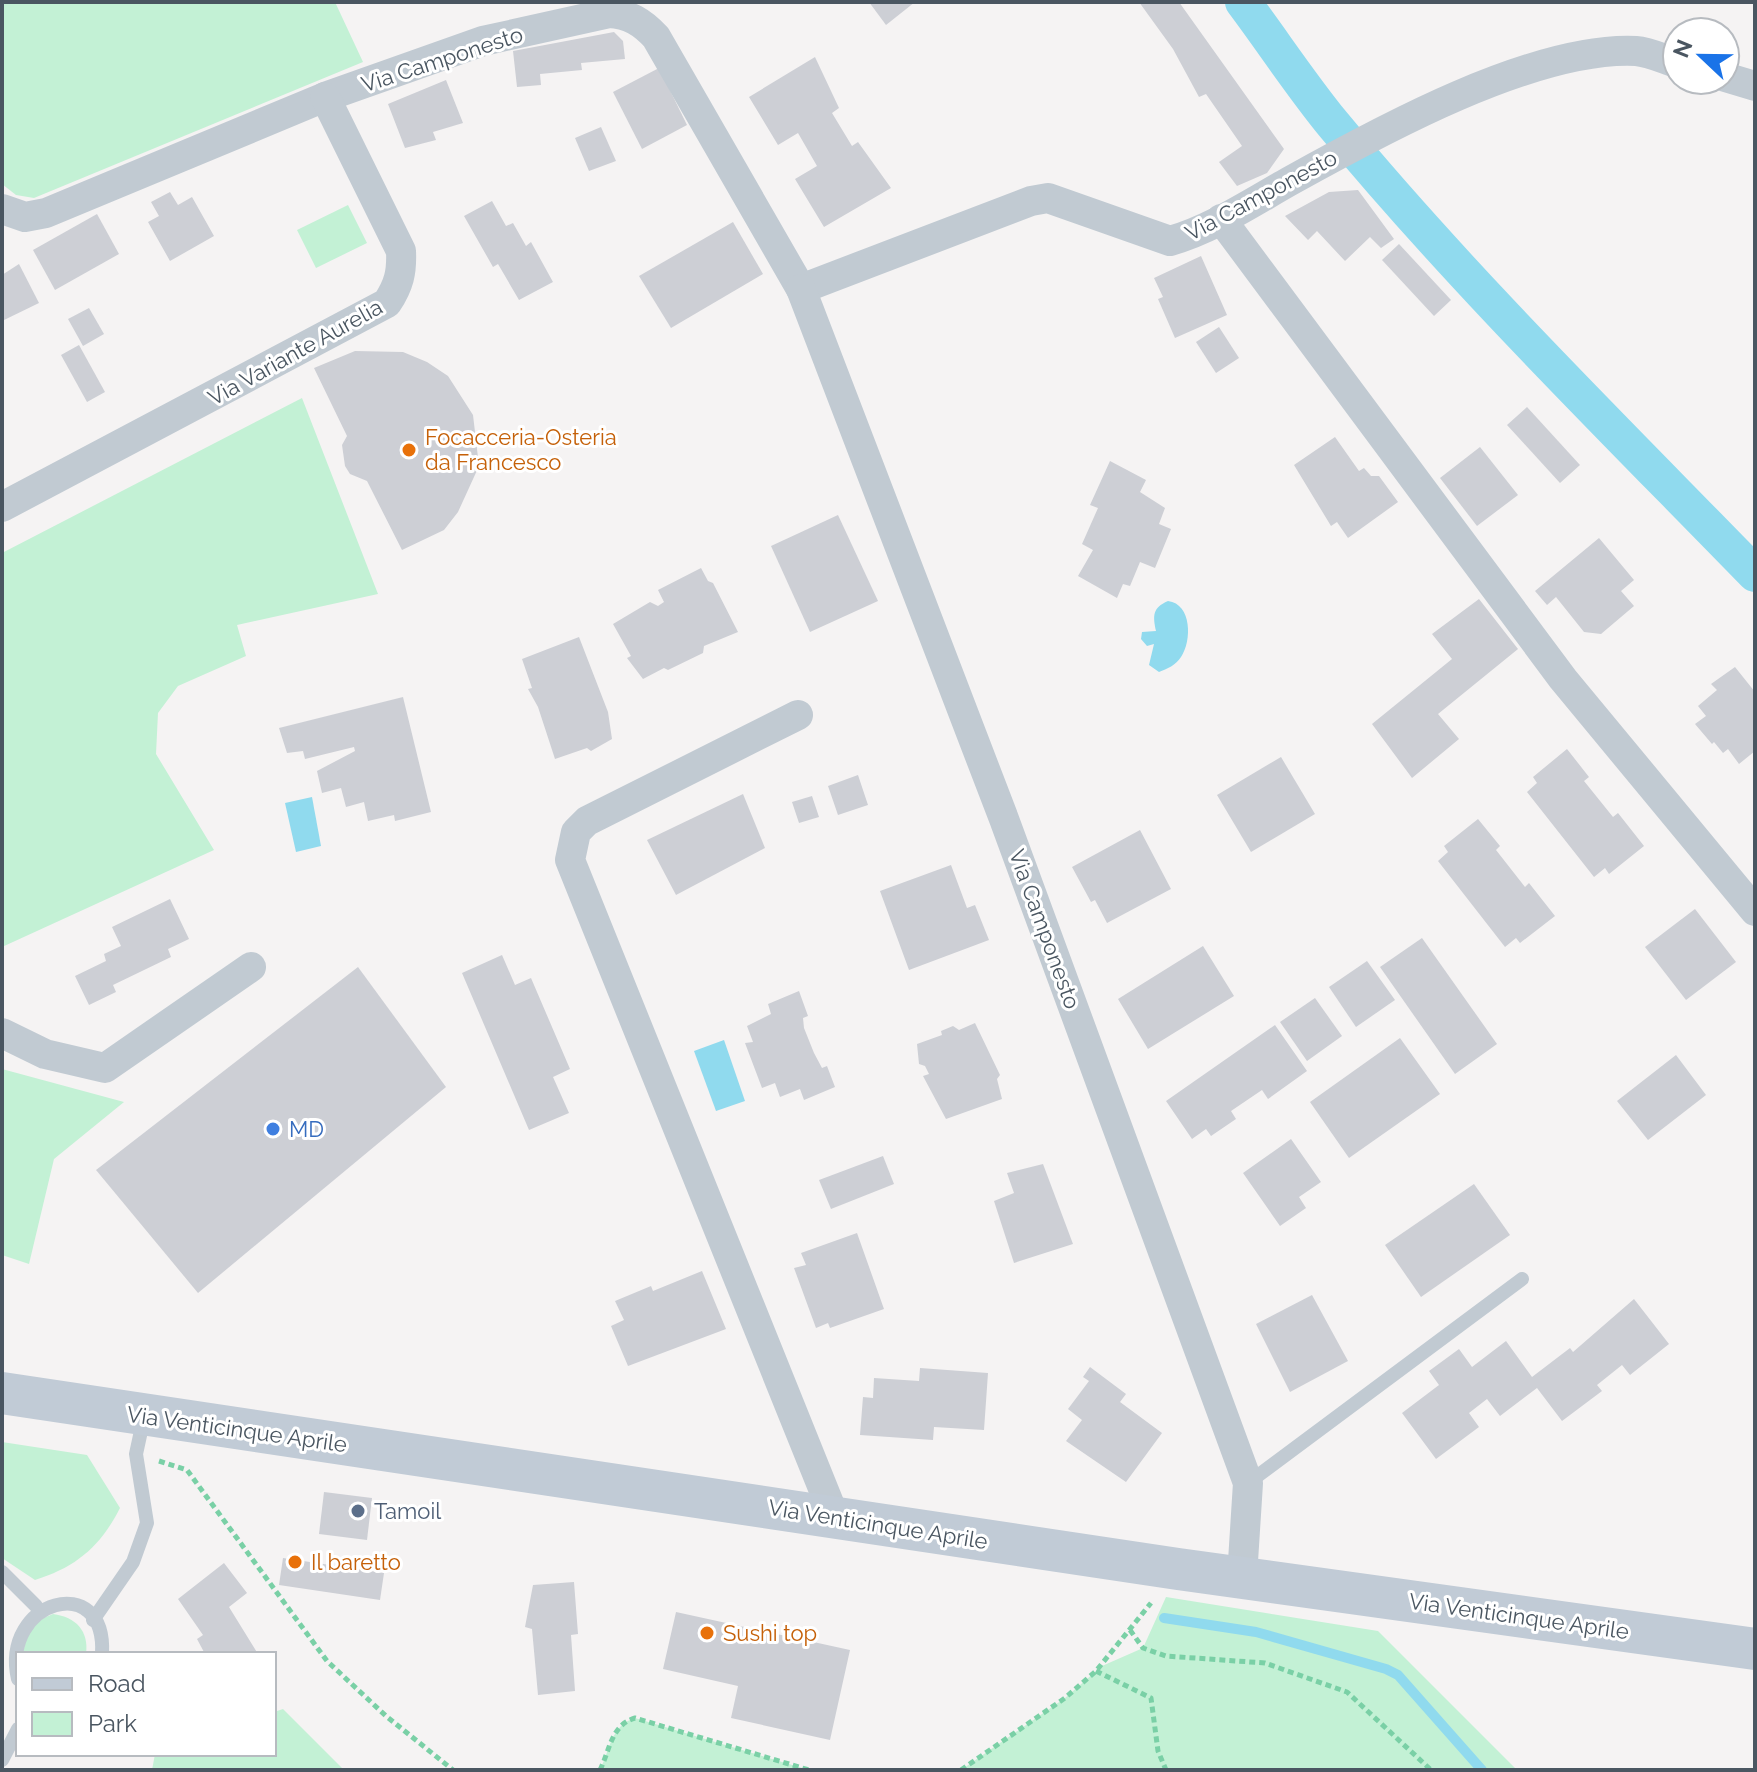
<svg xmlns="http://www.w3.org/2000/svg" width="1757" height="1772" font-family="Raleway,sans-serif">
<rect width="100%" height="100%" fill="#f5f3f3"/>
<g fill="#c3f1d5">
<path d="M2,2h333l28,60 -329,136 -18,-3 -14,-11z"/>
<path d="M348,205l19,38 -51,25 -19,-38z"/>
<path d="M302,398l76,196 -141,31 9,31 -68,30 -20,27 -2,41 58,96 -212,97v-394z"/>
<path d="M2,1069l122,33 -70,57 -25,105 -27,-9z"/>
<path d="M2,1442l85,13 33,53c-20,39 -44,59 -85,72l-33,-22z"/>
<path d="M1166,1597l212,34 139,139h-556l104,-72 37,-32 41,-18z"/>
<path d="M53,1614c23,3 36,17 33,40h-63c4,-24 7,-31 30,-40z"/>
<path d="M283,1709l61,61h-192l3,-16h119v-42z"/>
<path d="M635,1718l174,52h-209c10,-20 11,-45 35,-52z"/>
</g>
<g fill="#90daee">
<path d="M1168,601c24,3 24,40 13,56 -5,8 -14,12 -22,15l-10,-7 5,-21 -7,2 -6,-7 1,-7 14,-1c-3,-15 -4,-23 12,-30z"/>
<path d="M312,797l9,49 -25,6 -11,-49z"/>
<path d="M724,1040l21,61 -29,10 -22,-60z"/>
</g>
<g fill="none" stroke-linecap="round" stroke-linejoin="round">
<path stroke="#90daee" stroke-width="10" d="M1164,1618l92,14 130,37 12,6 84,95"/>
<path stroke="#90daee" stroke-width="36" d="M1243,2c30,40 58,83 90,122 131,158 279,303 422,450"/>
</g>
<g fill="#cdcfd5">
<path d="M869,2h46l-29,23z"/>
<path d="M1139,2h40l105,147 -17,24 -30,13 -18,-24 23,-16 -36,-52 -7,3 -26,-48z"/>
<path d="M614,32l9,9 2,18 -44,4 1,7 -42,4 1,11 -24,2 -4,-36z"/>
<path d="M815,57l24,51 -7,5 20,33 6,-4 33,46 -67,39 -29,-48 22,-13 -19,-33 -20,12 -29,-48z"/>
<path d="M659,68l28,57 -45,24 -29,-57z"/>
<path d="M446,80l17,43 -30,9 3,8 -31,8 -17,-44z"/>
<path d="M601,127l15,34 -27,10 -14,-33z"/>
<path d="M1358,190l36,49 -13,9 -11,-11 -25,24 -28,-30 -9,9 -23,-24 44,-24z"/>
<path d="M170,192l8,13 14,-8 22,39 -44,25 -22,-39 11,-6 -8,-14z"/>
<path d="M492,201l14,25 7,-3 13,23 5,-4 22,40 -34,18 -21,-36 -5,3 -29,-51z"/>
<path d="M97,214l22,40 -64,36 -22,-40z"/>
<path d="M733,222l30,52 -92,54 -32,-52z"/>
<path d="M1399,244l52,56 -17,16 -52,-56z"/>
<path d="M1201,256l26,59 -52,23 -17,-39 5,-2 -9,-19z"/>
<path d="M19,264l20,39 -37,18v-46z"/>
<path d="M89,308l15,26 -21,12 -15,-27z"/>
<path d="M1219,327l20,31 -23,15 -20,-31z"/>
<path d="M79,345l26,47 -18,10 -26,-47z"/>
<path d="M355,351l48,1 24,10 21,14 25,39 6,51 -21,46 -14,18 -42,20 -35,-69 -17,-7 -5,-8 -3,-21 5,-9 -33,-68z"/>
<path d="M1527,407l53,58 -20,18 -53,-58z"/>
<path d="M1335,437l24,34 5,-3 7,8h8l19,26 -50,36 -11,-16 -6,4 -37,-61z"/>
<path d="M1480,447l38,48 -41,31 -37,-48z"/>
<path d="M1110,461l36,19 -6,12 25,16 -6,16 12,5 -16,39 -15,-6 -10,24 -7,-2 -6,14 -39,-22 15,-26 -11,-6 16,-36 -8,-3z"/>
<path d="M838,515l40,86 -68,31 -39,-86z"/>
<path d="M1599,538l35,42 -13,11 13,15 -33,28 -17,-2 -28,-35 -9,8 -12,-14z"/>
<path d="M701,568l7,13 5,2 25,49 -34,14 -1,7 -35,17 -4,-2 -21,11 -16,-21 4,-2 -18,-32 37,-22 8,4 6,-4 -6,-12z"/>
<path d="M1479,599l39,50 -80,65 21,25 -47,39 -40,-54 80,-65 -20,-25z"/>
<path d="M579,637l29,75 4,27 -21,12 -4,-3 -32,11 -17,-52 -10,-18 4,-1 -10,-29z"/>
<path d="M1735,667l20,25v59l-16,13 -11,-15 -5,4 -9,-11 -2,2 -17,-20 11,-8 -8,-10 19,-16 -6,-6z"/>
<path d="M403,697l28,115 -36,9 -1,-6 -26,6 -4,-19 -18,5 -5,-19 -19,5 -5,-22 38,-20 -1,-4 -49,12 -2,-8 -16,2 -8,-25z"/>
<path d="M1567,749l22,28 -5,4 29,36 5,-4 26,33 -35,28 -4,-6 -11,9 -67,-85 10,-9 -4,-6z"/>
<path d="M1281,757l34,57 -64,38 -34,-57z"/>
<path d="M858,775l10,30 -30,10 -10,-29z"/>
<path d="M743,794l22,54 -89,47 -29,-55z"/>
<path d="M812,796l7,21 -20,6 -7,-21z"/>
<path d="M1478,819l22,27 -4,4 29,37 4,-4 26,33 -35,27 -4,-5 -11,9 -67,-86 10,-9 -4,-6z"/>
<path d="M1140,830l31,59 -64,34 -12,-23 -4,2 -19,-35z"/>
<path d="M951,865l16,43 8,-3 14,35 -80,30 -29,-79z"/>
<path d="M170,899l19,40 -21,10 3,8 -58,28 3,7 -27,13 -14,-29 31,-15 -2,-7 17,-8 -9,-19z"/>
<path d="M1695,909l41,53 -50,38 -41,-53z"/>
<path d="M1422,938l75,106 -42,30 -75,-107z"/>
<path d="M1203,946l31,50 -86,53 -30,-50z"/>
<path d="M502,955l13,30 16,-7 39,91 -17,8 16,36 -40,17 -67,-157z"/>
<path d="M1367,961l28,39 -39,27 -27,-40z"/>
<path d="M358,967l88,120 -248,206 -102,-123z"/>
<path d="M799,991l9,25 -5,2 1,10 10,25 8,15 5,-2 8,21 -31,13 -4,-11 -20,8 -5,-14 -13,5 -17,-45 8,-1 -6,-16 24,-12 -3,-10z"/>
<path d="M1315,998l27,38 -35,25 -27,-39z"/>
<path d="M975,1023l25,52 -3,4 5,20 -56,20 -23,-43 6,-2 -4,-8 -6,-2 -2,-20 25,-9 -1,-4 12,-5 6,4z"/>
<path d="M1275,1025l32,46 -39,28 -6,-9 -31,21 5,8 -25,17 -5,-7 -14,10 -26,-38z"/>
<path d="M1400,1038l40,56 -91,64 -39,-56z"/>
<path d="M1676,1055l30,40 -58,45 -31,-39z"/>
<path d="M1291,1139l30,43 -22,15 7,11 -26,18 -37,-53z"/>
<path d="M883,1156l11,28 -63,25 -12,-29z"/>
<path d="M1043,1164l30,80 -59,19 -20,-62 20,-8 -7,-20z"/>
<path d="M1474,1184l36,51 -89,62 -36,-52z"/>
<path d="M857,1233l27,76 -54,19 -2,-5 -12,5 -22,-60 12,-3 -5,-12z"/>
<path d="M702,1271l24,58 -98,37 -17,-40 13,-6 -9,-19 36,-15 2,5z"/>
<path d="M1312,1295l36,66 -58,31 -34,-68z"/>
<path d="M1634,1299l35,45 -39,31 -8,-10 -25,20 5,6 -40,30 -25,-33 -37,28 -13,-17 -18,14 10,14 -43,32 -34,-46 37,-28 -10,-14 30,-22 13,18 34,-26 26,36 38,-29 3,4z"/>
<path d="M1090,1367l36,27 -6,8 42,31 -36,49 -60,-41 16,-21 -14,-11 21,-28 -6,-4z"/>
<path d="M920,1368l68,5 -4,57 -50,-3 -1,13 -73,-5 3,-38 10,1 1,-20 45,3z"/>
<path d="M324,1492l48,6 -5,42 -48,-6z"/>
<path d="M283,1558l101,15 -4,27 -101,-15z"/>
<path d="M224,1563l23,30 -18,14 29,47h-53l-8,-15 6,-4 -25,-36z"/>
<path d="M574,1582l4,52 -7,1 4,56 -37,4 -6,-66 -7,-2 8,-42z"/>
<path d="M676,1612l174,38 -20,90 -99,-22 7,-32 -75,-17z"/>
</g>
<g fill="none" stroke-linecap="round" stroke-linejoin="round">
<g stroke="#7ad0a6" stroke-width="5" stroke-dasharray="6 4" stroke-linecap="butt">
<path d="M159,1461l28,9 140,191 59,55 67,54"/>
<path d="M1130,1630l13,18 23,8 99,7 82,29 84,78"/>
<path d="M1096,1671l55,27 7,53 8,19"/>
<path d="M600,1770c10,-20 11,-45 35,-52l174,52"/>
<path d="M961,1770l104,-72 31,-27 55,-68"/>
</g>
<g stroke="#c1cad2" stroke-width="14">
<path d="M1248,1483l274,-204"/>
<path d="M2,1572l34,34"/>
<path d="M93,1620l40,-58 14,-39 -11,-69 8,-37"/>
<path d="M18,1679c-18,-79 89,-109 84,-25"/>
<path d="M2,1760l16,-31"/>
</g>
<g stroke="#c1cad2" stroke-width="30">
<path d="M1725,77l30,9"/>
<path d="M2,209l23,8 21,-4 279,-116 158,-56 126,-28c20,1 33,9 47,24l145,252 230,-88 17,-3 122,43c42,-12 81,-38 120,-60 88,-49 244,-135 346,-130 13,1 28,8 41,12"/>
<path d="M1221,219l342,460 192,232"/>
<path d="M801,289l203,530 244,664 -6,94"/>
<path d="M2,507l385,-204c12,-18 15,-31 14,-52l-76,-154"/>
<path d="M798,715l-211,106 -11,11 -6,28 265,658"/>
<path d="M2,1033l43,21 60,14 146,-101"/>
</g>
<path stroke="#c1cbd6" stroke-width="42" d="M2,1393l1176,176 577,80"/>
</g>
<g fill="#e8710a" stroke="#fff" stroke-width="3">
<circle cx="409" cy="450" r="8"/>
<circle cx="295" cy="1562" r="8"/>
<circle cx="707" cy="1633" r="8"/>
</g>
<circle fill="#3f7fe0" stroke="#fff" stroke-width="3" cx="273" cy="1129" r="8"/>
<circle fill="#5c6f8a" stroke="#fff" stroke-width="3" cx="358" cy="1511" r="8"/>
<g text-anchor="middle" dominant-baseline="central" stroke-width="6" stroke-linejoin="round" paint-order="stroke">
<g font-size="22" fill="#4a5661" stroke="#fff">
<text transform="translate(442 59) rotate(-18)">Via Camponesto</text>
<text transform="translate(1261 195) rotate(-28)">Via Camponesto</text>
<text transform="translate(295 352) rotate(-29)">Via Variante Aurelia</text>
<text transform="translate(1045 929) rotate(70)">Via Camponesto</text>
<text transform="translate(237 1429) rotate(8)">Via Venticinque Aprile</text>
<text transform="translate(878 1524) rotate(9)">Via Venticinque Aprile</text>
<text transform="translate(1519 1616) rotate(8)">Via Venticinque Aprile</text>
</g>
<g font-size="22" fill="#c56008" stroke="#fff" text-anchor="start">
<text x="425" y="437">Focacceria-Osteria<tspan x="425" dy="25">da Francesco</tspan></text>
<text x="311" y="1562">Il baretto</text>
<text x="723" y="1633">Sushi top</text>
</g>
<g font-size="22" fill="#366cbe" stroke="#fff" text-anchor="start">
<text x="289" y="1129">MD</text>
</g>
<g font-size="22" fill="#4e5e75" stroke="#fff" text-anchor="start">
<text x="374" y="1511">Tamoil</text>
</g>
</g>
<rect width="1757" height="1772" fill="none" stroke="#4a5661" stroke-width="8"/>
<rect x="16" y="1652" width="260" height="104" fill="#ffffff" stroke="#b7bbc0" stroke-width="2"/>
<rect x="32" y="1678" width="40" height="12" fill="#c1cbd6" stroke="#b7bbc0" stroke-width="2"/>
<text x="88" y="1692" font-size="24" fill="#4a5661">Road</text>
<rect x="32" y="1712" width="40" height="24" fill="#c3f1d5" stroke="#b7bbc0" stroke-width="2"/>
<text x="88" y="1732" font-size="24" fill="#4a5661">Park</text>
<g transform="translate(1701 56) rotate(292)"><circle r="38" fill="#ffffff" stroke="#b7bbc0" stroke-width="2"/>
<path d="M0-6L14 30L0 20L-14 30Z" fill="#1a73e8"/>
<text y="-12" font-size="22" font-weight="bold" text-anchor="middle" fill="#4a5661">N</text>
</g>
</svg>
